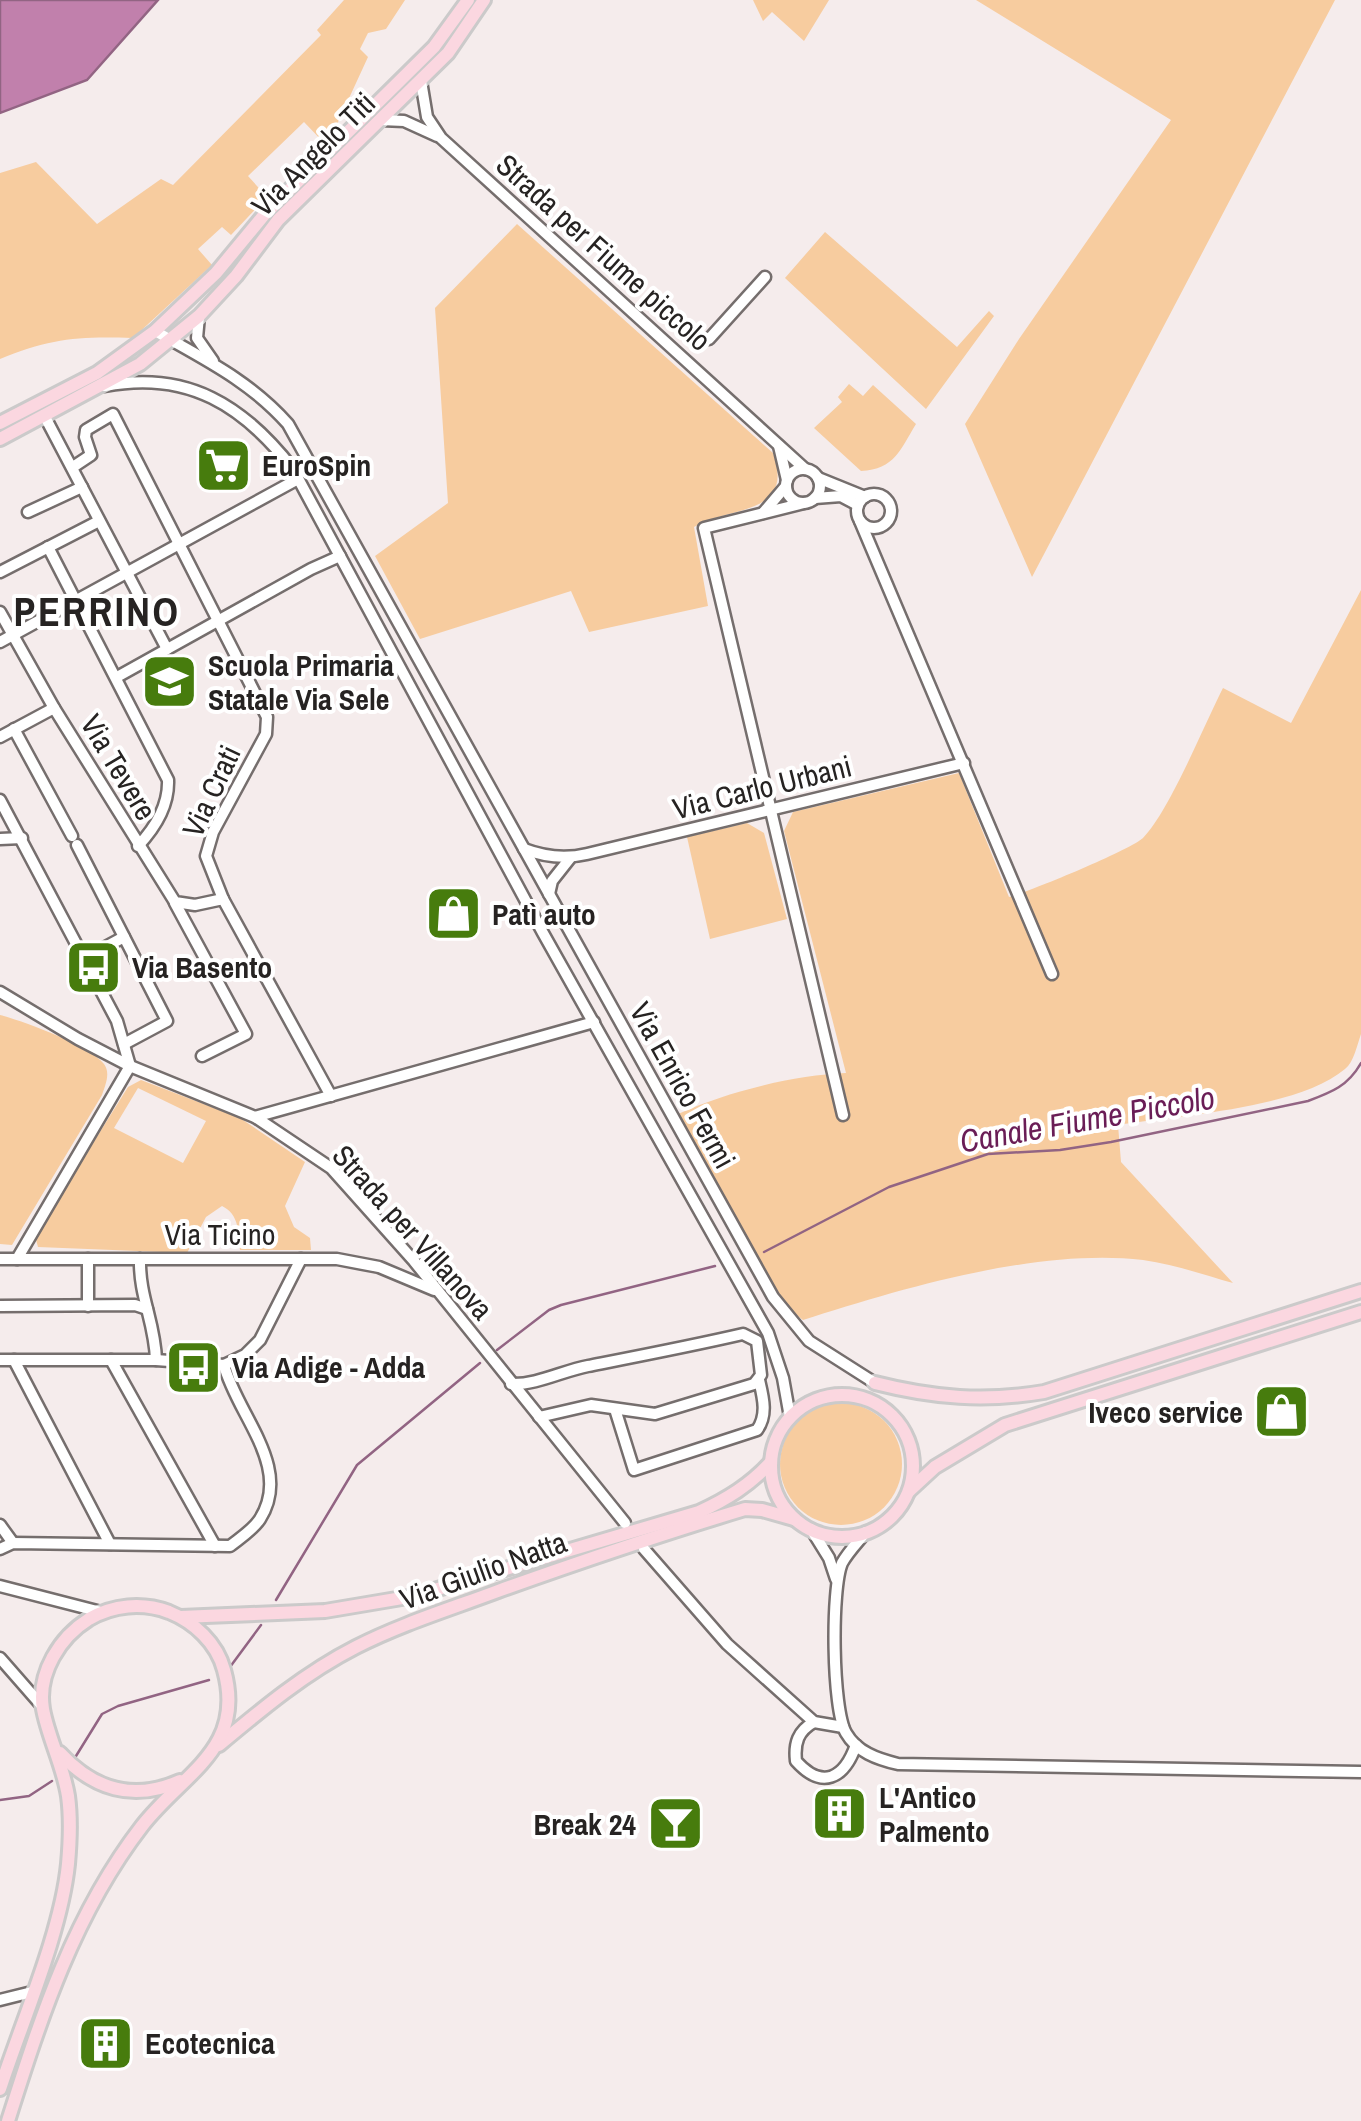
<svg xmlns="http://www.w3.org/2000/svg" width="1361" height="2121" font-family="'Archivo Narrow',sans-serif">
<rect width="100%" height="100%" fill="#f5ecec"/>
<g fill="#f7cc9f" fill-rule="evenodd">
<path d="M344,0h61l-19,29 -18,4 -8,16 8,8 -41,89 -23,-24 -56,54 19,21 -36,38 -9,-8 -24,22 14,16 -79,73c-53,-2 -83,0 -133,21v-186l36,-11 61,62 64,-45 12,6 148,-150 -4,-5z"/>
<path d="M753,0h76l-25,41 -32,-29 -9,9z"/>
<path d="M976,0h359l-303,577 -67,-153 54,-85 152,-219z"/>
<path d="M517,224l256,229c23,64 -46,53 -79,74l14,79 -119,26 -18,-41 -151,48 -45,-83 73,-53 -13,-195z"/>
<path d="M825,232l132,115 32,-36 5,5 -68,93 -141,-131z"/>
<path d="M849,384l14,12 10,-11 43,39c-16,26 -21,45 -55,47l-47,-43 28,-26 -4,-5z"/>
<path d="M1361,590v444c-4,11 -7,28 -16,35 -48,40 -165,46 -227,56l3,37 112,121c-29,-8 -60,-19 -90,-23 -106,-12 -240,28 -340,60l-14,-11 -21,-34 -90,-161c48,-22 116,-39 168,-41l-62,-242 9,-19 166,-39 50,124c20,-5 121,-47 134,-59 27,-28 61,-113 80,-150l68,35z"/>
<path d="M747,823l17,10 23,86 -77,20 -23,-102z"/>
<path d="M0,1015c23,6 89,30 104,49 7,9 1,22 -2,31l-90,150 -12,-1z"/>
<path d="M141,1080l99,38 65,44 -20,44 9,21 16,11 1,12h-71c-1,-17 -1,-36 -18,-44l-16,11 -19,36 -149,-6 -3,-11 93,-149zM138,1088l68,33 -23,42 -69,-35z"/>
<circle cx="841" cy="1464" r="61"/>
</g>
<path fill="#c180ac" stroke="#926483" stroke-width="2.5" d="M0,0h158l-71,80 -87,33z"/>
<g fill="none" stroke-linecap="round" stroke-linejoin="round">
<g stroke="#926483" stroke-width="2.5">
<path d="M764,1252l125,-65 99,-33 72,-4 51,-8 197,-41c24,-9 40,-15 53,-38"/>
<path d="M497,1350l52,-40 12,-5 154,-39"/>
<path d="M276,1600l81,-135 123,-102"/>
<path d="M230,1667l31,-42"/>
<path d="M76,1756l26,-42 16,-8 91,-26"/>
<path d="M0,1800l29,-4 23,-15"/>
</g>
<defs>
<g id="minor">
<path d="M421,81l6,36 14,21 364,331"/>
<path d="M381,120l23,1 33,15"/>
<path d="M199,316l-2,22 16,23"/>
<path d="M155,331c49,28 95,50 133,93l485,873 36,44 66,42"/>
<path d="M709,339l56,-62"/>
<path d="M105,386c83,-16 139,20 188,83l250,464 225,400 15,45 7,39"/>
<path d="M44,415l123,234"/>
<path d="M779,446l8,34"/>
<path d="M73,467l18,-12 -6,-18 1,-7 27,-16 154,303 -1,17 -53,98 -7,24 17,43 108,197"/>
<circle cx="803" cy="486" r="17"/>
<path d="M818,478l47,19"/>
<circle cx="874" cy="511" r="17"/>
<path d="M815,498l26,-2 17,9"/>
<path d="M804,503l-100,25 139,587"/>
<path d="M28,512l54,-25"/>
<path d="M763,513l23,-27"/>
<path d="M860,521l192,453"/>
<path d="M48,547l120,233c1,26 -13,48 -30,66"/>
<path d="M0,572l99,-51"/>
<path d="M0,612l54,96 121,194 20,3 28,-6"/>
<path d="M0,642l298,-163"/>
<path d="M117,677l194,-108 29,-13"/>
<path d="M14,729l58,107"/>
<path d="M0,737l54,-29"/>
<path d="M0,800l117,221 13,45"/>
<path d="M0,839l22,-1"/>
<path d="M77,845l90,176 -43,23"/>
<path d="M524,849c21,8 42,10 63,5l377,-91"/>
<path d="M549,894l3,-13 19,-24"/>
<path d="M175,903l71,131 -44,22"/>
<path d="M85,958l39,-21"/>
<path d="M0,992l78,47 52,27 125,51 76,51 83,93 211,262"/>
<path d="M255,1117l339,-95"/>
<path d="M0,1259h337l42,8 55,23"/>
<path d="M17,1259l113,-193"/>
<path d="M88,1259v47"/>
<path d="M140,1259c-1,38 15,63 16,101"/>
<path d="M0,1306l135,-1 12,4"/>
<path d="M0,1360h156l68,5 21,-10 15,-15 41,-81"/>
<path d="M14,1360l96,184"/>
<path d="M111,1360l104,186"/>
<path d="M511,1384c26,1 51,-13 77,-18 51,-10 103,-20 155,-32l14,7 4,34 -7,9 -99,30 -64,-9 -52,12"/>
<path d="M615,1409l19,61 123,-40c11,-15 6,-33 2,-50"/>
<path d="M0,1525l13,18"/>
<path d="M811,1529l18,29 7,21"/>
<path d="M866,1532c-8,10 -18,20 -24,31 -11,25 -10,146 4,170 11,19 31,26 52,31l463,8"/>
<path d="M0,1549l13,-6 217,3c10,-8 23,-16 30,-27 33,-52 -23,-104 -36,-154"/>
<path d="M644,1549l83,95 87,78 29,5"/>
<path d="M0,1586l101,26"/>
<path d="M0,1658l42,48"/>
<path d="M814,1722c-16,9 -20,21 -18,39 26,29 48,18 60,-16"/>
<path d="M0,2000l32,-8"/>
</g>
<g id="major">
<path d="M0,423l97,-50 58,-42 61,-58 48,-58 170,-168 34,-47"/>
<path d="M0,439l140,-75 59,-48 37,-40 42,-56 170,-167 36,-53"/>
<path d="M875,1383c59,15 110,19 169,9l317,-101"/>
<circle cx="842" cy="1466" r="71"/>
<path d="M909,1491l26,-24 70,-42 356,-113"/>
<path d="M181,1617l144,-6 89,-15 285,-84c28,-13 51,-27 72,-50"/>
<path d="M219,1745c43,-36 86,-72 137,-98 45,-23 94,-38 142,-56 81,-29 164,-57 247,-82l17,1 32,9"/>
<path d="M60,1753c33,36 73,49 120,28"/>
<path d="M0,2089c22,-68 61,-156 68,-225 2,-22 3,-46 0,-68 -5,-31 -20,-59 -25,-87 -6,-36 17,-72 46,-90 24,-14 53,-17 80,-7 25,10 48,31 55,58 22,79 -41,103 -82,156 -68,88 -101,191 -134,295"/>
</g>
</defs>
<use href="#minor" stroke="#756e6d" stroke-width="15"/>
<use href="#major" stroke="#cbcaca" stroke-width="18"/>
<use href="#minor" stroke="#fff" stroke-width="10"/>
<use href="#major" stroke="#fbd7e0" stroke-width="12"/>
</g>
<defs>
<symbol id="supermarket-square" viewBox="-11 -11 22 22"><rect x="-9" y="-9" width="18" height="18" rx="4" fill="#477c0d" stroke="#fff"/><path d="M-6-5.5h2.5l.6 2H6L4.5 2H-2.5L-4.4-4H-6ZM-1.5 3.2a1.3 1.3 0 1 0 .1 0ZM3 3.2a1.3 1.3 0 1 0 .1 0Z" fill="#fff"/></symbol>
<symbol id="school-square" viewBox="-11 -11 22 22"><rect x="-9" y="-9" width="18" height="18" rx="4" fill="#477c0d" stroke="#fff"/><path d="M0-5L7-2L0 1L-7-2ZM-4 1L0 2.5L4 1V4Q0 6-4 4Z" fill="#fff"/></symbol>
<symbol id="shop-square" viewBox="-11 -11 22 22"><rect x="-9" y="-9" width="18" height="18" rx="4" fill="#477c0d" stroke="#fff"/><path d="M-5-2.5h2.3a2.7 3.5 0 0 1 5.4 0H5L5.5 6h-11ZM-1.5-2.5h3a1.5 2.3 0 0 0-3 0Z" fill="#fff"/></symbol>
<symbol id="bus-square" viewBox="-11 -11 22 22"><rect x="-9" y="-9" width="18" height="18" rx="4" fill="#477c0d" stroke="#fff"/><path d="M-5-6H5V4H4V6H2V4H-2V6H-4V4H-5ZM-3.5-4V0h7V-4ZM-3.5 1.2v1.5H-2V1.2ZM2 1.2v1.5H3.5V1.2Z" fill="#fff"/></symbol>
<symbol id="building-square" viewBox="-11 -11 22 22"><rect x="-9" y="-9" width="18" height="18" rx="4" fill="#477c0d" stroke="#fff"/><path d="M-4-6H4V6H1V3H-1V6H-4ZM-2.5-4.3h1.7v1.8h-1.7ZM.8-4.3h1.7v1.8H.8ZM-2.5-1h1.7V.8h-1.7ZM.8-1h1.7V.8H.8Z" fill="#fff"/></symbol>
<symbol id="bar-square" viewBox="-11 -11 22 22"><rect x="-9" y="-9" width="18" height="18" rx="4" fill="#477c0d" stroke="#fff"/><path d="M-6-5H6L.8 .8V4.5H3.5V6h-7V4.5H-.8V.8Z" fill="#fff"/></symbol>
</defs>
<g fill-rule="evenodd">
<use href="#supermarket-square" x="192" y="434" width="63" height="63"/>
<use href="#school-square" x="138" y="650" width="63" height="63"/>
<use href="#shop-square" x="422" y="882" width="63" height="63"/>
<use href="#bus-square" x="62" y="936" width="63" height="63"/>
<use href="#bus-square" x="162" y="1336" width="63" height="63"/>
<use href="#shop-square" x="1250" y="1380" width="63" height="63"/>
<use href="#building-square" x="808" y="1782" width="63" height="63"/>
<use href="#bar-square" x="644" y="1792" width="63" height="63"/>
<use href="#building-square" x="74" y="2012" width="63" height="63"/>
</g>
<g text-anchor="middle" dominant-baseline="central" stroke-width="8" stroke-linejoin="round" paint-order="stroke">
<g font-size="30" fill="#262322" stroke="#fff">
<text transform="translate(313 154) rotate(-45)">Via Angelo Titi</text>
<text transform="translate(604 252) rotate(42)">Strada per Fiume piccolo</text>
<text transform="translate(119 767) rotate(59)">Via Tevere</text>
<text transform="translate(762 787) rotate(-14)">Via Carlo Urbani</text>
<text transform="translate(211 791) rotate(-65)">Via Crati</text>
<text transform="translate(683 1085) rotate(61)">Via Enrico Fermi</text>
<text transform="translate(413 1232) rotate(48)">Strada per Villanova</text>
<text x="220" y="1234">Via Ticino</text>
<text transform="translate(483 1570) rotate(-20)">Via Giulio Natta</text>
</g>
<g font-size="30" font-weight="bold" fill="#262322" stroke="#fff" text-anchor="start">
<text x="262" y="465">EuroSpin</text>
<text x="208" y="665">Scuola Primaria<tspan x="208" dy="34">Statale Via Sele</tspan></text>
<text x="492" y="914">Patì auto</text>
<text x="132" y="967">Via Basento</text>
<text x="232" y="1367">Via Adige - Adda</text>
<text x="1243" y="1412" text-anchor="end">Iveco service</text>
<text x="879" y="1797">L'Antico<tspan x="879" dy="34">Palmento</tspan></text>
<text x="636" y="1824" text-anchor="end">Break 24</text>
<text x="145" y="2043">Ecotecnica</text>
</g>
<g font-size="32" font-style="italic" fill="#6a1d56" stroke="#fff">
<text transform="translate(1087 1119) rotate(-10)">Canale Fiume Piccolo</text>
</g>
<g font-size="40" font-weight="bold" letter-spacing="2.5" fill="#262322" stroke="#fff">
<text x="97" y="611">PERRINO</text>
</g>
</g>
</svg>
